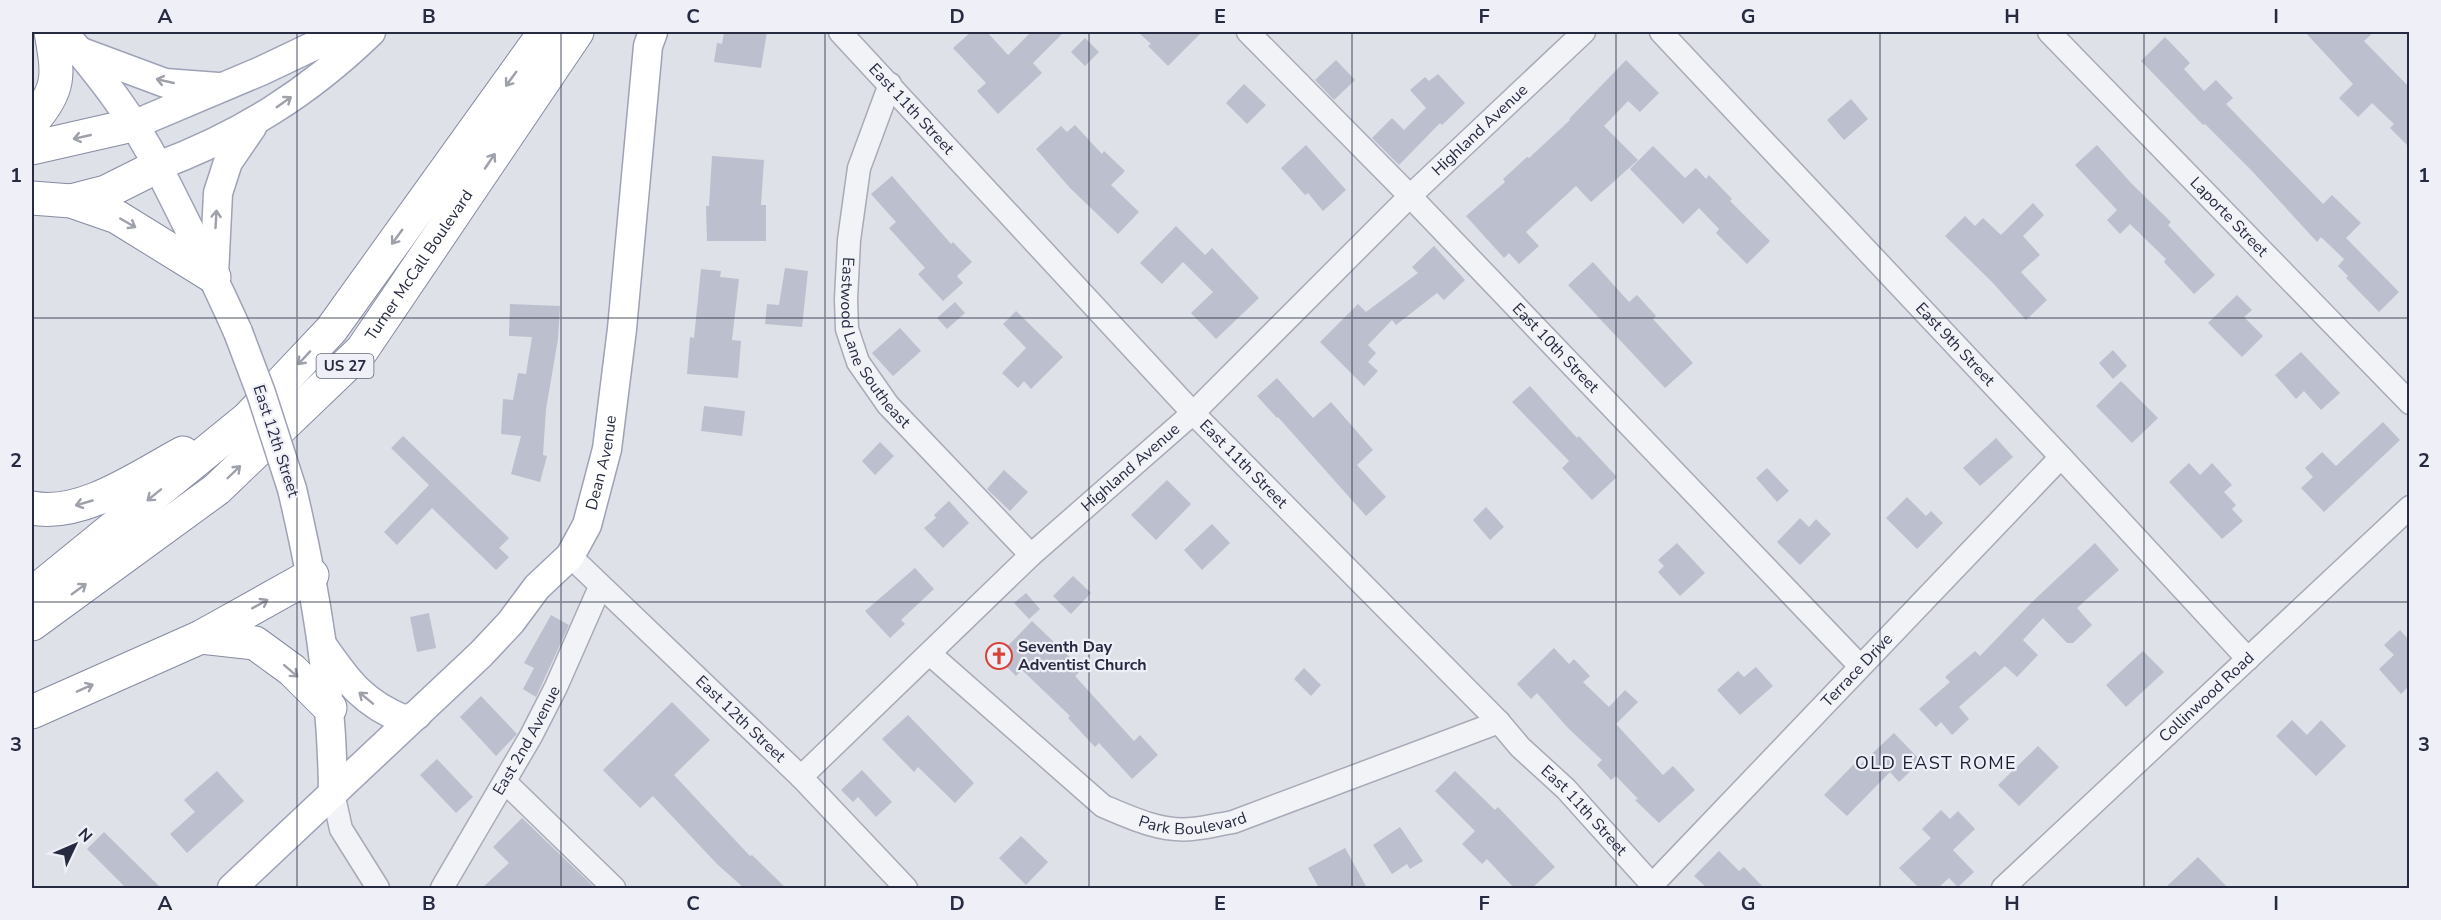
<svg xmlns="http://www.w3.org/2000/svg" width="2441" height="920" font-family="'Nunito Sans',sans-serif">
<rect width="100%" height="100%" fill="#dfe1e9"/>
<g fill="#bcbfcd">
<path d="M724,32h43l-6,36 -47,-6 3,-19 5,1z"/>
<path d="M971,32h16l21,23 23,-23h33l-31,31 9,10 -44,41 -21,-23 9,-8 -33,-35z"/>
<path d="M1138,32h64l-34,34 -20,-20 3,-2z"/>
<path d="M2305,32h69l-10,9 45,46v60l-19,-19 4,-4 -22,-21 -14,14 -19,-19 14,-14z"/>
<path d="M2165,37l25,26 -6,6 20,22 12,-11 17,18 -7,6 97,100 9,-9 29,28 -15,15 53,54 -20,20 -33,-34 2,-2 -10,-10 6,-7 -23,-22 -4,5 -65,-71 -47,-47 -2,1 -62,-64z"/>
<path d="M1085,38l14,14 -14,14 -14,-14z"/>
<path d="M1336,60l19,20 -21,20 -19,-20z"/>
<path d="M1626,60l33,33 -19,19 -12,-11 -24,25 34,34 -47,42 -15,-16 -50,46 13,14 -20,18 -10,-11 -5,5 -38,-42 39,-34 -2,-3 24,-22 2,1 41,-38 -1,-1z"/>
<path d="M1438,74l27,29 -23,22 -2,-2 -41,42 -27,-27 20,-20 12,12 22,-22 -16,-18 15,-13 4,4z"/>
<path d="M1244,84l22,21 -19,19 -21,-21z"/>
<path d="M1851,99l17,20 -24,21 -17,-20z"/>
<path d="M1075,125l27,29 2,-3 21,20 -14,14 28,27 -21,22 -48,-46 -34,-39 25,-23 6,6z"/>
<path d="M1306,145l40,45 -23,21 -15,-18 -3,2 -24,-27z"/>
<path d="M2097,145l34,38 40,39 -3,3 47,50 -21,19 -30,-32 2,-3 -36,-35 -10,10 -13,-14 10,-10 -42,-45z"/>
<path d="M1653,146l32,32 11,-10 10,11 3,-4 23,24 -2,2 40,40 -23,23 -31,-31 3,-4 -20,-21 -16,16 -53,-55z"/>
<path d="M712,156l52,4 -3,45h5v36h-59l-1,-35h3z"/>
<path d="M892,176l59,68 2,-2 19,20 -15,14 6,7 -20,18 -25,-27 7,-6 -36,-40 7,-6 -25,-28z"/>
<path d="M2033,203l11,12 -21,21 17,19 -19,17 26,28 -21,20 -34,-38 -47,-46 20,-20 10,10 8,-8 18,17z"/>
<path d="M1176,226l29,29 7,-7 47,50 -43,41 -25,-26 22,-21 -30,-30 -21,22 -22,-21z"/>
<path d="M1434,246l31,34 -21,20 -7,-7 -41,32 -4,-5 -24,25 8,8 -8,9 10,9 -14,15 -44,-44 38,-38 8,8 52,-39 -6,-6z"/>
<path d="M1593,262l36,40 8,-7 19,21 -3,3 40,44 -28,25 -97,-103z"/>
<path d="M785,268l23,3 -6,56 -37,-3 2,-20 12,1z"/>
<path d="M701,269l20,2 -1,6 19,2 -7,61 9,1 -3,37 -51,-4 3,-37 4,1z"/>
<path d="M2237,295l15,15 -8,7 19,19 -21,21 -34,-34z"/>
<path d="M955,302l10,11 -18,16 -10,-11z"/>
<path d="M510,304l50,2 -2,33 -12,70 -3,46 4,1 -7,26 -29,-8 10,-38 -20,-2 2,-35 10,1 5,-27 8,1 6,-37 -23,-1z"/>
<path d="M1016,311l47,46 -32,32 -7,-8 -6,7 -16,-15 24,-25 -23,-24z"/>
<path d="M900,328l21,23 -28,25 -21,-23z"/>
<path d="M2113,350l14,16 -14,13 -14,-16z"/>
<path d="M2301,352l39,41 -19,17 -17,-19 -8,8 -21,-24z"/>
<path d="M1277,378l36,40 18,-16 42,48 -16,15 29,32 -20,19 -88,-99 -1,1 -20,-22z"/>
<path d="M2121,381l37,37 -26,25 -36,-37z"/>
<path d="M1530,386l47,52 2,-2 38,41 -25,23 -30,-32 7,-7 -57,-59z"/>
<path d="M704,406l41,5 -3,25 -41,-5z"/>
<path d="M2383,422l17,18 -76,72 -23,-24 12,-11 -8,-9 17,-16 14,14z"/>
<path d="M403,436l106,102 -10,10 10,9 -13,13 -64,-62 -35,37 -13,-13 45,-47 -38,-37z"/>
<path d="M1996,438l17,19 -33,29 -17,-18z"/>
<path d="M880,442l14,14 -19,19 -13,-14z"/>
<path d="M2189,463l11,12 12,-12 20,22 -8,7 12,13 -4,4 11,12 -21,18 -53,-57z"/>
<path d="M1767,468l22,23 -12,11 -21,-24z"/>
<path d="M1004,470l24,22 -18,19 -23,-22z"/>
<path d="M1167,480l24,24 -35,36 -25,-25z"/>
<path d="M1907,497l19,19 5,-5 12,12 -26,26 -31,-31z"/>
<path d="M949,501l20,22 -26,25 -19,-20 12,-10 -2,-3z"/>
<path d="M1486,507l18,20 -14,13 -17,-20z"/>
<path d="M1800,518l9,9 7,-8 15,15 -31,31 -23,-23z"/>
<path d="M1212,524l18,19 -28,27 -18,-20z"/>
<path d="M1677,543l28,30 -25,23 -22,-24 6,-6 -6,-6z"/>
<path d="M2095,543l24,27 -42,38 15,17 -19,18h-6l-24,-25 -20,22 15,15 -21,22 -12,-11 -46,41 10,12 -17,16 -11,-13 -5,5 -17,-18 31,-27 -5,-5 30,-26 5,5 50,-52z"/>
<path d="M915,568l19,21 -33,31 4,4 -15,14 -25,-27z"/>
<path d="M1073,576l18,17 -20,21 -18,-18z"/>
<path d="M1026,593l14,16 -11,10 -15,-16z"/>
<path d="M429,613l7,35 -19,4 -7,-35z"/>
<path d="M551,615l18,10 -33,72 -13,-8 11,-21 -10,-5z"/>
<path d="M1032,621l50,48 -7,7 59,65 6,-6 18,20 -26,24 -33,-36 -4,4 -27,-29 2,-2 -48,-46 -6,6 -19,-19z"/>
<path d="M2400,630l9,10v46l-8,8 -22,-25 15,-14 -10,-10z"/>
<path d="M1554,648l15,16 5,-5 16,17 -7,6 26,25 16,-17 13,12 -22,22 47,51 10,-9 22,24 -36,33 -24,-23 3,-1 -22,-23 -5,4 -14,-15 5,-5 -34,-32 -31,-35 -6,6 -14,-15z"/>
<path d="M2143,651l21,21 -38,35 -20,-22z"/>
<path d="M1756,667l17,19 -33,29 -23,-25 21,-19 6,6z"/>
<path d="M1304,668l17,17 -10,11 -17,-17z"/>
<path d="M481,696l36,38 -21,22 -36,-39z"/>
<path d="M672,702l38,38 -36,35 76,81 2,-1 34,33h-42l-27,-24 -64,-68 -13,12 -37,-38z"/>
<path d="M908,715l66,68 -19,20 -37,-36 -4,5 -32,-33z"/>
<path d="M2292,720l15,15 14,-15 25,26 -30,30 -40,-40z"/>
<path d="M1894,733l27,28 -22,21 -9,-10 -43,44 -23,-21 32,-33 3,4z"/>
<path d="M2038,746l21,21 -40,39 -21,-21z"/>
<path d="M437,759l36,38 -17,16 -36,-38z"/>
<path d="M862,770l30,32 -16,15 -18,-20 -5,5 -12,-12z"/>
<path d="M217,771l27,30 -57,52 -17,-19 25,-22 -11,-12z"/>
<path d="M1455,771l40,39 3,-3 57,60 -23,21h-18l-27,-29 -5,5 -20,-20 13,-13 -40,-40z"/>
<path d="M1941,810l9,9 8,-8 17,18 -22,21 21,22 -16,15 -9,-9 -11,10h-19l-20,-20 32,-30 -9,-9z"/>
<path d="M522,818l73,70h-113l27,-25 -16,-16z"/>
<path d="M1400,827l23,34 -13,8 -3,-5 -15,10 -19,-29z"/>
<path d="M104,832l57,56h-35l-39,-39z"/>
<path d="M1021,836l27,26 -22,23 -27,-27z"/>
<path d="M1345,848l22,40h-48l-11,-20z"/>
<path d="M1719,851l20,20 5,-4 20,21h-57l-13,-12z"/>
<path d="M2198,857l30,31h-63z"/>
</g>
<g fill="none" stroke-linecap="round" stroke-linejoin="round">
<defs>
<g id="minor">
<path id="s1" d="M840,32l353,381 306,309 21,25 46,42 89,99"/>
<path id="s2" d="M1248,32l162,164 450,470"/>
<path id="s3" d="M1661,32l400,425 187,202"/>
<path id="s4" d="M2049,32l361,371"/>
<path id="s5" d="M890,84l-31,84 -10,72 -3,59 1,30 11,33 30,43 143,150"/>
<path id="s6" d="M570,556l231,221 105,111"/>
<path id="s7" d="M930,654l173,152c28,12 58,26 89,23 14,-1 28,-5 41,-7l266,-100"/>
<path id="s8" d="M801,777l230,-222 162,-142 217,-217 174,-164"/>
<path d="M505,782l109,106"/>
<path d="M333,793l8,36 37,59"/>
<path id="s9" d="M1652,885l409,-428"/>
<path id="s10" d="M442,888l89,-152 25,-49 44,-100"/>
<path id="s11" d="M2003,888l407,-381"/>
</g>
<g id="major">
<path d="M63,32c35,41 71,86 95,135 28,55 55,109 80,165"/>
<path d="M79,51l86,32 53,4"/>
<path d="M133,125l128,-54 82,-39"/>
<path d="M158,166c83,-31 150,-73 213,-134"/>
<path d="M214,275l4,-82 10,-31 24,-35"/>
<path d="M292,489c24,102 40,198 41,304"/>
<path d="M323,646c25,36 40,57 82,74l12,-5"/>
<path id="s12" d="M232,888l249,-234 30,-32 26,-35 33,-31 17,-31 20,-76 15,-120 26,-283 5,-14"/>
</g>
<g id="highway">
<path d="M32,122c30,-34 26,-49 19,-90"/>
<path d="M32,148l101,-23"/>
<path d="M32,198l39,3 46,16 97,60"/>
<path d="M71,201l35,-9 52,-26"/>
<path d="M32,508c50,10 108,-32 151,-55"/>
<path d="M32,594l216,-176 83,-88 214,-298"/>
<path id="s13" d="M32,624l185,-135 145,-139 215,-318"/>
<path d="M201,637l54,6 37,27 38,38"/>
<path d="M32,712l169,-75 111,-62"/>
</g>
</defs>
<use href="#minor" stroke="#a8aab7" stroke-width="25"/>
<use href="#major" stroke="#9da2b6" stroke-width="31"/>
<use href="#highway" stroke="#858ba1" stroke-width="35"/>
<use href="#minor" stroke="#f2f3f7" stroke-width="22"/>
<use href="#major" stroke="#fff" stroke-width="28"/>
<use href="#highway" stroke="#fff" stroke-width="33"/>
<defs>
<path id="major-bridge" d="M238,332l23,61 31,96"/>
</defs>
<use href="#major-bridge" stroke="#9da2b6" stroke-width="31" stroke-linecap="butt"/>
<use href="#major-bridge" stroke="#fff" stroke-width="28"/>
</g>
<defs><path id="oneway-shaft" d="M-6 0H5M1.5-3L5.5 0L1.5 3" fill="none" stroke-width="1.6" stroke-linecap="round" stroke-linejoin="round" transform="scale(1.5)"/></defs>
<g stroke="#9ea0aa">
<use href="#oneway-shaft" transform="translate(511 79) rotate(126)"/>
<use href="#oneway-shaft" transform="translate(165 81) rotate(-167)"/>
<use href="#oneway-shaft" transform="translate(284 102) rotate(-35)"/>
<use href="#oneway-shaft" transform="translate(82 137) rotate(167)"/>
<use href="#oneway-shaft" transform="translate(490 161) rotate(-56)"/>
<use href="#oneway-shaft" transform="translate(216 219) rotate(-87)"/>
<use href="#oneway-shaft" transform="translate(128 223) rotate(30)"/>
<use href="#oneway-shaft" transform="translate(397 237) rotate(126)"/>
<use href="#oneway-shaft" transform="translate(304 358) rotate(133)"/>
<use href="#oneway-shaft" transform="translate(234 472) rotate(-44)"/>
<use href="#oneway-shaft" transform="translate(154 495) rotate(141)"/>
<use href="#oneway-shaft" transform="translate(84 503) rotate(164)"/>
<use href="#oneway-shaft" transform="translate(79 589) rotate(-36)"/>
<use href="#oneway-shaft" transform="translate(260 604) rotate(-29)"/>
<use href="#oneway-shaft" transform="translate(291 671) rotate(41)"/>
<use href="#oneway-shaft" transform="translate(85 688) rotate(-24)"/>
<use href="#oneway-shaft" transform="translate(366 698) rotate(-141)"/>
</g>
<path fill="none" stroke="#272b42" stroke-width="1.5" stroke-opacity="0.55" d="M297,32v856M561,32v856M825,32v856M1089,32v856M1352,32v856M1616,32v856M1880,32v856M2144,32v856M32,318h2378M32,602h2378"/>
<defs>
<symbol id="church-ring" viewBox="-11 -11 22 22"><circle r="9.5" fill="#eff0f7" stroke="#d8423a" stroke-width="1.5"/><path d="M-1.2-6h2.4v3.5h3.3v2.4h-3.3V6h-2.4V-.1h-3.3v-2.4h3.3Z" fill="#d8423a"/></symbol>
</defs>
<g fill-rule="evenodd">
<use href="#church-ring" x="984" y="641" width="30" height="30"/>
</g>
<g text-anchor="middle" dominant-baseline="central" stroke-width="4.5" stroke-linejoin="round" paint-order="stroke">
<rect fill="#eff0f7" stroke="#636678" stroke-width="1.5" x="316.5" y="354" width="57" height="24" rx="4.5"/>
<g font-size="15" font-weight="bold" fill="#272b42">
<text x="345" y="366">US 27</text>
</g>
<g font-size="16" fill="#272b42" stroke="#eff0f7">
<text stroke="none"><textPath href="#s1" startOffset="105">East 11th Street</textPath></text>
<text stroke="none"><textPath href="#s8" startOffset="938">Highland Avenue</textPath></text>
<text stroke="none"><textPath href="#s4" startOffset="258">Laporte Street</textPath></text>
<text stroke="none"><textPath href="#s13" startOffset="532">Turner McCall Boulevard</textPath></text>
<text stroke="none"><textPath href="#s5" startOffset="273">Eastwood Lane Southeast</textPath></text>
<text stroke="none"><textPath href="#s3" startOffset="429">East 9th Street</textPath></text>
<text stroke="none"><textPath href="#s2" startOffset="441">East 10th Street</textPath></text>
<text transform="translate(276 441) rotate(72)">East 12th Street</text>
<text stroke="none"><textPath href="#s12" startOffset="574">Dean Avenue</textPath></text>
<text stroke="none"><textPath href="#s1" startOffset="591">East 11th Street</textPath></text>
<text stroke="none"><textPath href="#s8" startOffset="452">Highland Avenue</textPath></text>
<text stroke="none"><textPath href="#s9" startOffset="297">Terrace Drive</textPath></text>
<text stroke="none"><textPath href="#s11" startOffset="279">Collinwood Road</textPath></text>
<text stroke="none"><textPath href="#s6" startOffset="236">East 12th Street</textPath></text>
<text stroke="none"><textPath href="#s10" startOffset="170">East 2nd Avenue</textPath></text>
<text stroke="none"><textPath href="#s1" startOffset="1077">East 11th Street</textPath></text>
<text stroke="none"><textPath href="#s7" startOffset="324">Park Boulevard</textPath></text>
</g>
<g font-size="16" font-weight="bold" fill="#272b42" stroke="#eff0f7" text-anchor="start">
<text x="1018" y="647">Seventh Day<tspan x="1018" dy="18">Adventist Church</tspan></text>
</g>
<g font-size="18" letter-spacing="1.5" fill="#191d32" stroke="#eff0f7">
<text x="1936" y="763">OLD EAST ROME</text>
</g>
</g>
<rect width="2441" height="920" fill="none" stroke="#eff0f7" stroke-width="66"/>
<g transform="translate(75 845) rotate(46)" stroke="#eff0f7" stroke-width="4.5" paint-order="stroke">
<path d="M0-4.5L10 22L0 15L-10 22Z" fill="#272b42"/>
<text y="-9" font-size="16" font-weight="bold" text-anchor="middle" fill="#272b42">N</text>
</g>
<rect x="33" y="33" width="2375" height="854" fill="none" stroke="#272b42" stroke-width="2"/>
<g font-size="20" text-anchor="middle" font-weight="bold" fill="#272b42">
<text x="165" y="23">A</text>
<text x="429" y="23">B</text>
<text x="693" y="23">C</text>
<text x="957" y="23">D</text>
<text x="1220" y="23">E</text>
<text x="1484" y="23">F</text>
<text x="1748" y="23">G</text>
<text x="2012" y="23">H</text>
<text x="2276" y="23">I</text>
<text x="16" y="182">1</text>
<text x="2424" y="182">1</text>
<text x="16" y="467">2</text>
<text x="2424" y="467">2</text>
<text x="16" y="751">3</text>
<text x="2424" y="751">3</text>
<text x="165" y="910">A</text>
<text x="429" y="910">B</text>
<text x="693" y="910">C</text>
<text x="957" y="910">D</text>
<text x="1220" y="910">E</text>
<text x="1484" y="910">F</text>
<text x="1748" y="910">G</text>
<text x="2012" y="910">H</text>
<text x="2276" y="910">I</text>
</g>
</svg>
